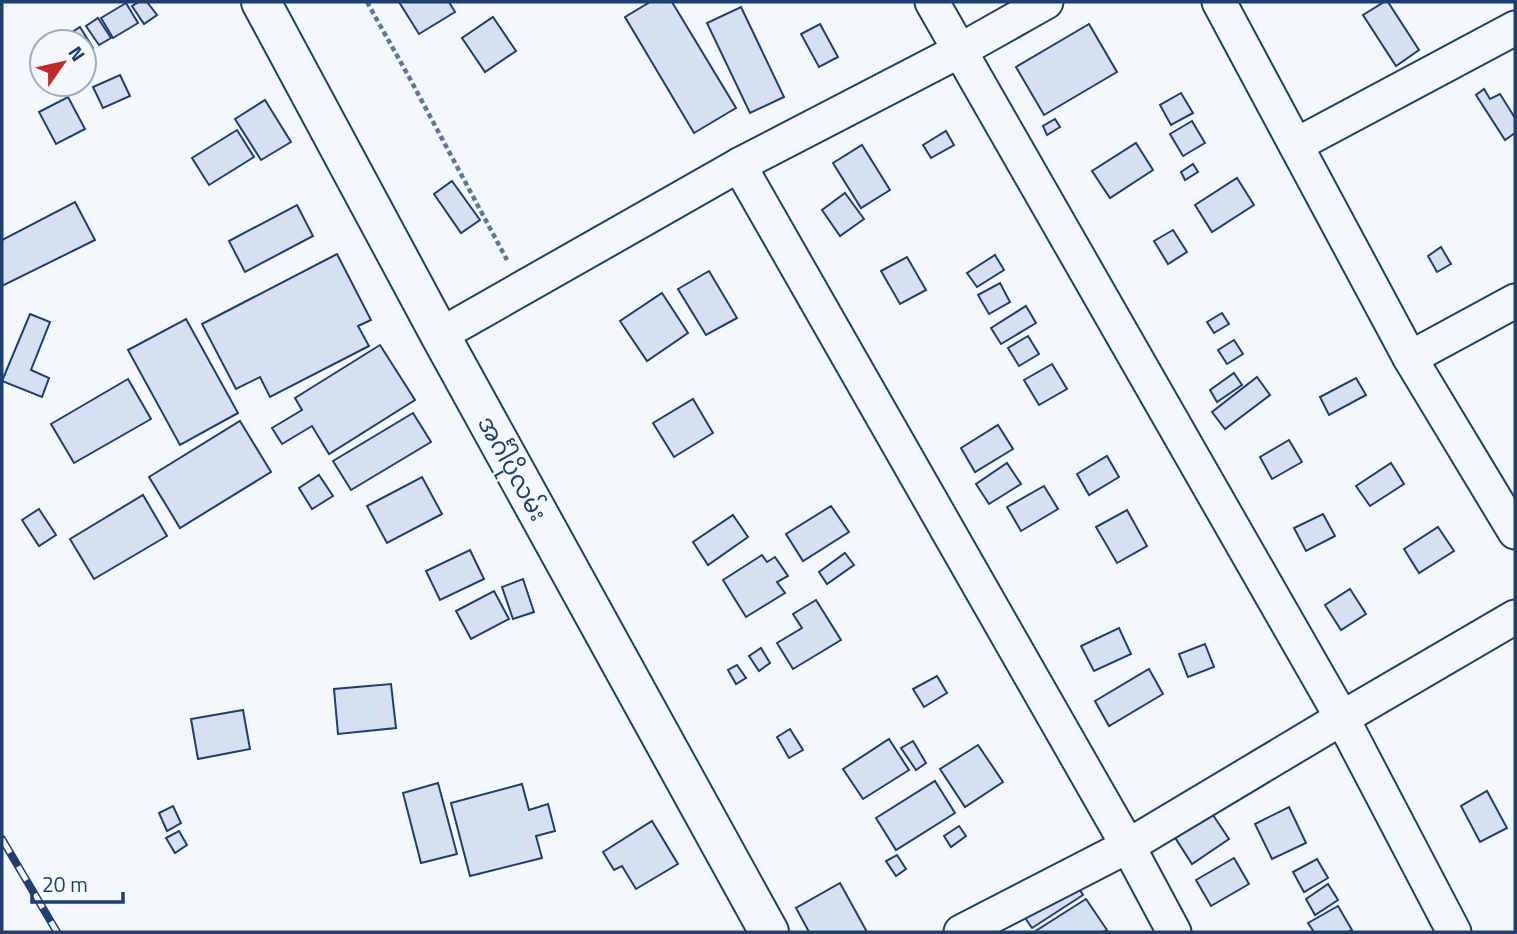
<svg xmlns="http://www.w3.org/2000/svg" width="1517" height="934" font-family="'Titillium Web','Noto Sans Myanmar',sans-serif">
<rect width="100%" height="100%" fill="#f4f7fb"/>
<g fill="#d5e0f0" stroke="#1d3f73" stroke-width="2">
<path d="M139,2h8l10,13 -13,9 -12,-18z"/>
<path d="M399,2h50l6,10 -36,22z"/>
<path d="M650,2h22l64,106 -42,25 -69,-116z"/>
<path d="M1384,2h4l31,48 -23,16 -33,-51z"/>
<path d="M126,3l12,20 -25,15 -12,-20z"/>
<path d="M741,7l43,90 -34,16 -43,-90z"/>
<path d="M493,17l23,34 -31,21 -23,-34z"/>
<path d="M98,18l13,20 -12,7 -13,-19z"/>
<path d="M820,24l18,33 -19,10 -18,-33z"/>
<path d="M1089,24l28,48 -73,43 -28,-48z"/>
<path d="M80,27l13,21 -9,6v-12h-19l-2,-4z"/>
<path d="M120,75l10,21 -27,12 -10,-21z"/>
<path d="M1484,89l6,10 10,-5 15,24v15l-10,7 -29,-45z"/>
<path d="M1181,93l12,20 -22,12 -11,-20z"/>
<path d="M68,97l17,32 -29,15 -17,-32z"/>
<path d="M265,100l26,42 -30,18 -26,-41z"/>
<path d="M1055,119l5,8 -13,8 -4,-9z"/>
<path d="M1192,121l13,22 -22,13 -13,-22z"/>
<path d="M237,130l17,27 -45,28 -17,-27z"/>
<path d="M946,131l8,14 -23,13 -8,-13z"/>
<path d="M1136,143l17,27 -43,28 -18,-27z"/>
<path d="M862,145l28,45 -29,18 -28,-45z"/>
<path d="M1193,164l5,8 -13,8 -4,-8z"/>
<path d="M1237,178l17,27 -42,27 -17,-27z"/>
<path d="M452,181l28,39 -19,13 -27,-39z"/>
<path d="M845,193l19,26 -24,17 -18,-26z"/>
<path d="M75,202l20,38 -93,46v-46z"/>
<path d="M297,205l16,31 -68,36 -16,-31z"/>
<path d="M1173,230l14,22 -19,12 -14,-23z"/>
<path d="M1441,247l10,17 -14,8 -9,-16z"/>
<path d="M337,254l34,66 -13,6 11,20 -99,51 -10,-20 -24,12 -34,-65z"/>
<path d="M995,255l9,15 -27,17 -10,-14z"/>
<path d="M907,257l19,33 -26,14 -19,-33z"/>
<path d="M709,271l28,47 -31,17 -28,-46z"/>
<path d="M1000,283l10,19 -21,12 -11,-19z"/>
<path d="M662,293l26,40 -41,28 -27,-40z"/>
<path d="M1026,306l10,17 -35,21 -10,-16z"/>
<path d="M1222,313l7,11 -15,9 -7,-11z"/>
<path d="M30,314l20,8 -19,48 18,8 -7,19 -40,-16z"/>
<path d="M186,319l52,94 -58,32 -52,-95z"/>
<path d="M1028,336l11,18 -20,12 -11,-18z"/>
<path d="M1234,340l9,14 -16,10 -9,-14z"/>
<path d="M380,345l35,55 -86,54 -17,-28 -30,18 -10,-16 30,-18 -7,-12z"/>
<path d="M1052,364l15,25 -28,16 -15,-25z"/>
<path d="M1234,373l8,12 -25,17 -7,-12z"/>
<path d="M1257,377l13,18 -45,34 -13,-17z"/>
<path d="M1356,378l10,17 -37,20 -9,-18z"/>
<path d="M128,379l23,40 -77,44 -23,-39z"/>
<path d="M693,399l20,34 -39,24 -21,-34z"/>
<path d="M413,413l18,29 -80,48 -18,-29z"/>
<path d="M240,421l31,51 -91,56 -31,-51z"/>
<path d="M998,425l15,24 -38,23 -14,-24z"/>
<path d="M1289,440l13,22 -30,17 -12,-22z"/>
<path d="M1107,456l12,21 -30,18 -12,-21z"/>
<path d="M1007,463l14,21 -32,20 -13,-20z"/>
<path d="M1391,463l13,21 -34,22 -14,-20z"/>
<path d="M319,475l14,21 -21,13 -13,-21z"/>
<path d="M422,477l20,37 -55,29 -20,-37z"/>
<path d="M1044,486l14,23 -37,22 -14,-24z"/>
<path d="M143,495l24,41 -73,43 -24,-40z"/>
<path d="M831,506l18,26 -46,29 -17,-27z"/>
<path d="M39,509l17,26 -17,11 -17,-26z"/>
<path d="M1127,510l20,36 -30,17 -21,-36z"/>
<path d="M1323,514l12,22 -29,15 -12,-23z"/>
<path d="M733,515l15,22 -40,28 -15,-23z"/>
<path d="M1438,527l16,24 -35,22 -15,-24z"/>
<path d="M470,550l14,29 -44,21 -14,-29z"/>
<path d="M845,553l9,12 -27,19 -8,-12z"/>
<path d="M762,555l5,7 8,-5 13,19 -11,6 8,11 -39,24 -23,-37z"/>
<path d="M523,579l11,33 -21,7 -11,-32z"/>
<path d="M1350,589l16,25 -25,16 -16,-25z"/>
<path d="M494,591l15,28 -38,20 -15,-28z"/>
<path d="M816,600l25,40 -48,29 -16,-26 25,-15 -9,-14z"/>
<path d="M1119,628l12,26 -37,17 -13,-25z"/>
<path d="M1205,644l9,23 -26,10 -9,-23z"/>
<path d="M761,648l9,15 -11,8 -10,-15z"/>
<path d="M737,665l9,13 -10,6 -8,-14z"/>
<path d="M1149,669l14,25 -54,32 -14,-25z"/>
<path d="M937,676l10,17 -23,14 -11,-18z"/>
<path d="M391,684l5,44 -58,6 -4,-45z"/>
<path d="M243,710l7,39 -52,10 -7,-40z"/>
<path d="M790,729l13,21 -14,8 -12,-21z"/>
<path d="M889,739l20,31 -46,29 -20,-30z"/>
<path d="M913,741l13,22 -10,7 -15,-22z"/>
<path d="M978,745l25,37 -38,25 -25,-38z"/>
<path d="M935,781l20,32 -59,37 -20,-32z"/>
<path d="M438,783l19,71 -36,9 -18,-70z"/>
<path d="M522,784l7,26 19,-6 7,27 -19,5 6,22 -72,18 -19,-73z"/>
<path d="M1487,791l20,37 -27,14 -19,-36z"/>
<path d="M173,806l8,17 -14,8 -8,-18z"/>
<path d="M1289,807l17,36 -34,16 -17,-35z"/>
<path d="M1211,812l18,27 -37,25 -18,-28z"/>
<path d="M652,821l26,43 -42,25 -14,-23 -8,4 -11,-18z"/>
<path d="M959,826l7,10 -15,11 -7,-11z"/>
<path d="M179,831l8,14 -12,8 -9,-15z"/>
<path d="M897,855l9,14 -10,7 -10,-15z"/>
<path d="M1234,858l15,26 -38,22 -15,-26z"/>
<path d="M1317,859l11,19 -24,14 -11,-20z"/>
<path d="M1073,879l10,16 -51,33 -11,-16z"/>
<path d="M840,883l27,49h-58l-13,-24z"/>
<path d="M1328,884l10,16 -23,15 -9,-16z"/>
<path d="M1086,899l21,31 -4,2h-69z"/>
<path d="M1338,906l14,24 -4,2h-34l-6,-9z"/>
</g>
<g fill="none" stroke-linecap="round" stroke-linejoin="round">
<defs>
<g id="minor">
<path d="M932,2l410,716 112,214"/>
<path d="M1219,2l191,356 105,174"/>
<path d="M1296,145l219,-117"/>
<path d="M739,165l389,681 46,86"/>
<path d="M440,335l299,-170 220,-114 87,-49"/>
<path d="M1410,358l105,-57"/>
<path d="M961,932l167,-86 214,-128 173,-101"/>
</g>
<path id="major" d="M261,2l179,333 329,597"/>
</defs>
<use href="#minor" stroke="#1d3f73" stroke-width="37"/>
<use href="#major" stroke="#1d3f73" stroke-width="42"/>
<path stroke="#5e769c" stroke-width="4.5" stroke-dasharray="5 3.5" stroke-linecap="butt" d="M367,2l42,75 98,183"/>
<use href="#minor" stroke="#f4f7fb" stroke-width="33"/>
<use href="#major" stroke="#f4f7fb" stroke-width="38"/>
<defs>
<path id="rail" d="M2,839l55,93"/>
</defs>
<use href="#rail" stroke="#1d3f73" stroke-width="8"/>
<use href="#rail" stroke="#f4f7fb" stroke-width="5" stroke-dasharray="16" stroke-linecap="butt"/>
</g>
<g text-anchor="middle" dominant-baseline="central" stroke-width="5" stroke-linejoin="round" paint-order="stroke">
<g font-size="24" fill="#1d3f73" stroke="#f4f7fb">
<text transform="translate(513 468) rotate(61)">အင်္ဂါပိုလမ်း</text>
</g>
</g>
<rect width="1517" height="934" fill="none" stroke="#1d3f73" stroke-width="7"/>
<g transform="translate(63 63) rotate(56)"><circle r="33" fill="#f4f7fb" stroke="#9eadc5" stroke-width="2"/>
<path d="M0-5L12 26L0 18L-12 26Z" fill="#c62828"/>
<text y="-10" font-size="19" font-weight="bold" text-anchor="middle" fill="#1d3f73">N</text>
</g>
<path d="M32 892v10h91v-10" fill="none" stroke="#1d3f73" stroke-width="3.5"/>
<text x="42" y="892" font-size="21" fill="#1d3f73" stroke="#f4f7fb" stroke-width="5" paint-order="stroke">20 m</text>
</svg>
